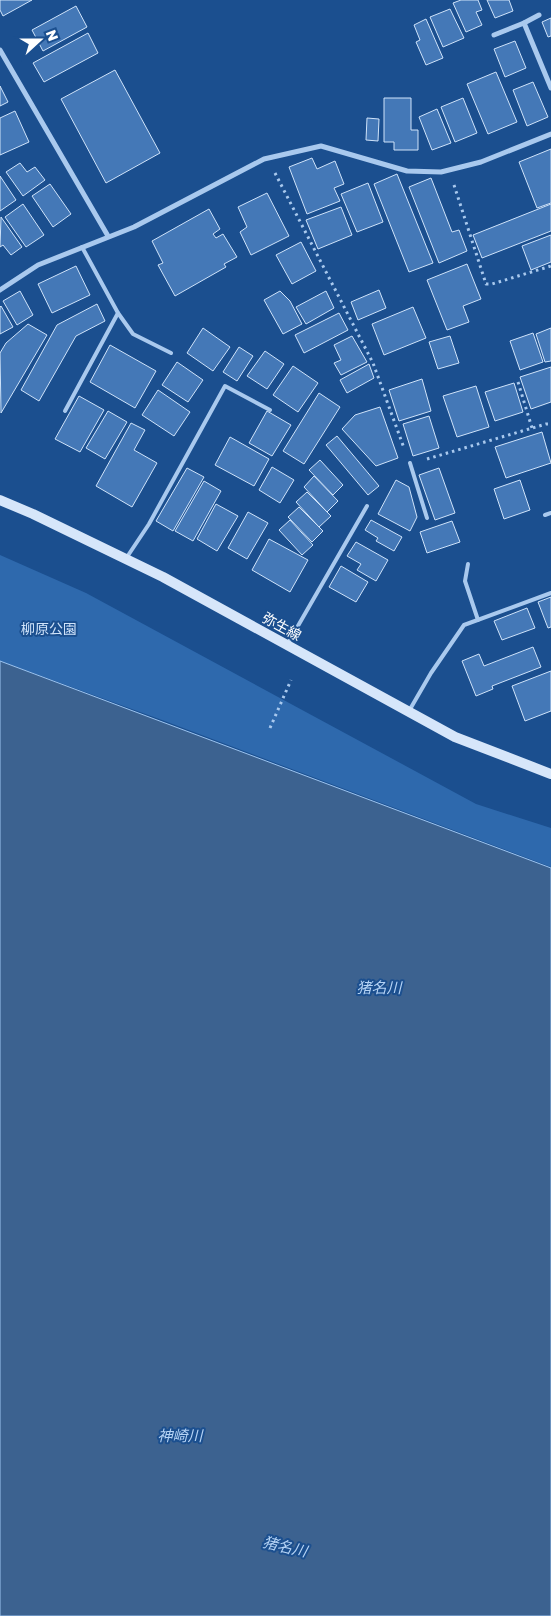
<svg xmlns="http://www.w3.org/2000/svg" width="551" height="1616" font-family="'Golos Text','Noto Sans JP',sans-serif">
<rect width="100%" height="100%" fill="#1b4f8f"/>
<path fill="#2e69ad" d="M0,555l86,38 390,211 75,24v39l-389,-147 -162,-59z"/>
<path fill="#3c6290" stroke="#9cc4f0" d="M0,661l551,207v748h-551z"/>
<g fill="#4478b7" stroke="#cfe3fa">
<path d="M0,0h32l-29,16 -3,-6z"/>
<path d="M461,0h17l4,10 -6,2 6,13 -16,7 -13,-29z"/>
<path d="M487,0h22l4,11 -18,7z"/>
<path d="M76,6l11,21 -44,24 -11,-21z"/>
<path d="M450,9l14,29 -21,9 -13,-30z"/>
<path d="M551,18v18l-3,1 -6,-15z"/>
<path d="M426,19l17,39 -17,7 -10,-23 4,-2 -6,-15z"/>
<path d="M88,33l10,20 -54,29 -11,-19z"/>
<path d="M515,41l11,27 -21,9 -11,-28z"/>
<path d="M115,70l45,83 -54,30 -45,-84z"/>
<path d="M496,72l21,50 -29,12 -21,-50z"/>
<path d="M533,82l15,35 -21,9 -14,-36z"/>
<path d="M0,86l8,16 -8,4z"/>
<path d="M384,98h27v32h7v20h-24v-8h-10z"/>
<path d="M463,98l14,35 -22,9 -14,-35z"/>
<path d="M437,109l14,34 -19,7 -13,-33z"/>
<path d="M15,111l14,31 -29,13v-37z"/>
<path d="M367,118l12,1 -1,22 -12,-1z"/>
<path d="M551,149v54l-14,5 -18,-46z"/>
<path d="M312,158l5,11 18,-8 9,23 -10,4 6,13 -33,13 -18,-47z"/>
<path d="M20,163l7,9 8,-5 10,13 -22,16 -17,-24z"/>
<path d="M397,174l36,89 -24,9 -35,-88z"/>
<path d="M0,176l16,24 -16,11z"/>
<path d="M431,178l21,54 7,-2 8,21 -28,12 -30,-76z"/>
<path d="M368,183l15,39 -26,10 -16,-38z"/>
<path d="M50,184l21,30 -18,13 -21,-31z"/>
<path d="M267,193l22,43 -38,19 -11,-23 7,-5 -9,-20z"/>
<path d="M23,204l21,31 -18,12 -21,-30z"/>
<path d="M551,204v27l-69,27 -9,-23z"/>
<path d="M341,207l11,28 -34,14 -12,-29z"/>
<path d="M209,209l11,20 -7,5 3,4 7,-4 14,23 -13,7 2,3 -51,29 -17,-31 5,-2 -11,-22z"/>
<path d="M1,217l21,30 -11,8 -8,-10 -3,2z"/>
<path d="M551,235v27l-20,8 -9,-24z"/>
<path d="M301,242l15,29 -24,13 -16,-29z"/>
<path d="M467,264l14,35 -18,7 6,16 -22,8 -20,-50z"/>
<path d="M76,266l14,29 -38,18 -14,-29z"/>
<path d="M379,290l7,18 -28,12 -7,-18z"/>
<path d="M20,291l13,24 -16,10 -14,-24z"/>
<path d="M280,291l10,10 12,23 -19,10 -19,-34z"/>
<path d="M326,291l8,17 -28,16 -10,-17z"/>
<path d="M97,304l8,17 -29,15 -37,65 -18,-11 36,-65z"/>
<path d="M1,306l12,21 -13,7v-27z"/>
<path d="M413,307l13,31 -42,17 -12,-31z"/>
<path d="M339,313l9,17 -44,23 -9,-18z"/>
<path d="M28,324l19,11 -46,78 -1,-60 6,-10z"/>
<path d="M203,328l27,19 -17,24 -26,-18z"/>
<path d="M551,328v33l-6,1 -9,-28z"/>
<path d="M533,333l10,29 -23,8 -10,-29z"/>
<path d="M352,336l15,26 -26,13 -7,-12 7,-3 -7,-15z"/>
<path d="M450,336l9,27 -21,6 -9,-27z"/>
<path d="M110,345l46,26 -21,37 -45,-26z"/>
<path d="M239,347l14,9 -16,25 -14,-9z"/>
<path d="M265,351l19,13 -17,25 -20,-13z"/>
<path d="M177,362l26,18 -15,22 -26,-17z"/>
<path d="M369,364l5,14 -27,15 -7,-13z"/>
<path d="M293,366l25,17 -20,29 -25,-17z"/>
<path d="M551,367v35l-20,7 -11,-32z"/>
<path d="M422,379l9,32 -32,10 -10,-31z"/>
<path d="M514,383l9,29 -28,9 -10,-29z"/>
<path d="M476,386l13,41 -32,10 -14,-41z"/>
<path d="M158,390l32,22 -16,24 -32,-21z"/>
<path d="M319,393l21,14 -36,57 -21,-13z"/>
<path d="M79,396l25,14 -24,42 -25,-13z"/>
<path d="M380,407l18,51 -22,8 -34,-37 13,-14z"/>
<path d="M108,411l19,11 -22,37 -19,-11z"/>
<path d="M267,411l24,14 -19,31 -23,-13z"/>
<path d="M429,416l10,32 -26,8 -10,-32z"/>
<path d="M131,423l14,7 -11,20 23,13 -25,44 -36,-21z"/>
<path d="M542,432l9,31 -45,15 -11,-31z"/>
<path d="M337,436l42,50 -11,9 -42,-50z"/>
<path d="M230,437l39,22 -15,27 -39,-21z"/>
<path d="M320,460l23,25 -10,10 -24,-25z"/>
<path d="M272,467l22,13 -14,23 -21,-13z"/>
<path d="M187,468l17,9 -31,54 -17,-10z"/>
<path d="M439,468l16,45 -20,7 -16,-45z"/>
<path d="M314,476l24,25 -11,11 -23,-25z"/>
<path d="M396,480l13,7 8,30 -7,14 -32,-17z"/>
<path d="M520,480l10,30 -26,9 -10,-30z"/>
<path d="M204,481l17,10 -28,50 -18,-10z"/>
<path d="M307,492l24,24 -12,11 -23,-25z"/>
<path d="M216,504l22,12 -21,35 -20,-12z"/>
<path d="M299,507l24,24 -11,11 -24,-25z"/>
<path d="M248,512l20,11 -21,36 -19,-11z"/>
<path d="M290,520l23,25 -11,10 -23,-25z"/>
<path d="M371,520l31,17 -8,14 -18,-10 2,-3 -13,-8z"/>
<path d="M452,521l8,21 -33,11 -7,-21z"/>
<path d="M269,539l39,21 -18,32 -38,-22z"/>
<path d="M356,542l32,18 -12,21 -19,-11 4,-6 -14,-8z"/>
<path d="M341,566l27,16 -12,20 -27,-15z"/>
<path d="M551,597v30l-3,1 -10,-26z"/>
<path d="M527,608l8,20 -33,12 -8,-19z"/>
<path d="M533,647l8,20 -49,19 1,3 -17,7 -14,-35 17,-7 5,12z"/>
<path d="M551,671v40l-26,10 -13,-35z"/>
</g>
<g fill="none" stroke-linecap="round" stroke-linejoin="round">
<g stroke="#a9c9ee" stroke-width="3" stroke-dasharray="2.5 4" stroke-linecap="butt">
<path d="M275,173l98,190 31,85"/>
<path d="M454,185l32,99h6l59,-18"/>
<path d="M518,382l14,46"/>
<path d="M427,459l119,-35h5"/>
<path d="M270,728l21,-48"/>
</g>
<g stroke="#a9c9ee" stroke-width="4">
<path d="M82,247l36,66 15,21 38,19"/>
<path d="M65,411l53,-98"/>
<path d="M410,463l17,55"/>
<path d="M545,515l6,-2"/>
<path d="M127,557l22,-33 76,-138 45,24"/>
<path d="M468,564l-3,17 13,39"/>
<path d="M287,645l80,-139"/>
<path d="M409,711l22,-38 33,-48 87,-32"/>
</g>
<g stroke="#a9c9ee" stroke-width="5">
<path d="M524,23l15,-8"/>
<path d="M494,35l30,-12 27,65"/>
<path d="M0,50l108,186"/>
<path d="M0,290l38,-25 96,-38 130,-68 57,-13 86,25 34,1 40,-10 70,-28"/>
</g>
<path stroke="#d6e6fa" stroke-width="10" d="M0,500l33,14 130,63 292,160 96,37"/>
</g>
<g text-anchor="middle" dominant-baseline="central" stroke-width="4" stroke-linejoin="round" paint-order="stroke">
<g font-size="14" fill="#fff" stroke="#1b4f8f">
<text transform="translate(282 626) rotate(29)">弥生線</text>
</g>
<g font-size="14" fill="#cfe3fa" stroke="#1b4f8f">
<text x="49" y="628">柳原公園</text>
</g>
<g font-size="15" font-style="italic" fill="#b5d3f5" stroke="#1b4f8f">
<text x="379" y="987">猪名川</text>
<text x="180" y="1435">神崎川</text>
<text transform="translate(285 1546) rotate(13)">猪名川</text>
</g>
</g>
<g transform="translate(40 40) rotate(69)" stroke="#1b4f8f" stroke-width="4" paint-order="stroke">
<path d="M0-4L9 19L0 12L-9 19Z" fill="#ffffff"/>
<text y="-8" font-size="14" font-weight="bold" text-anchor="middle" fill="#ffffff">N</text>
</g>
</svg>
